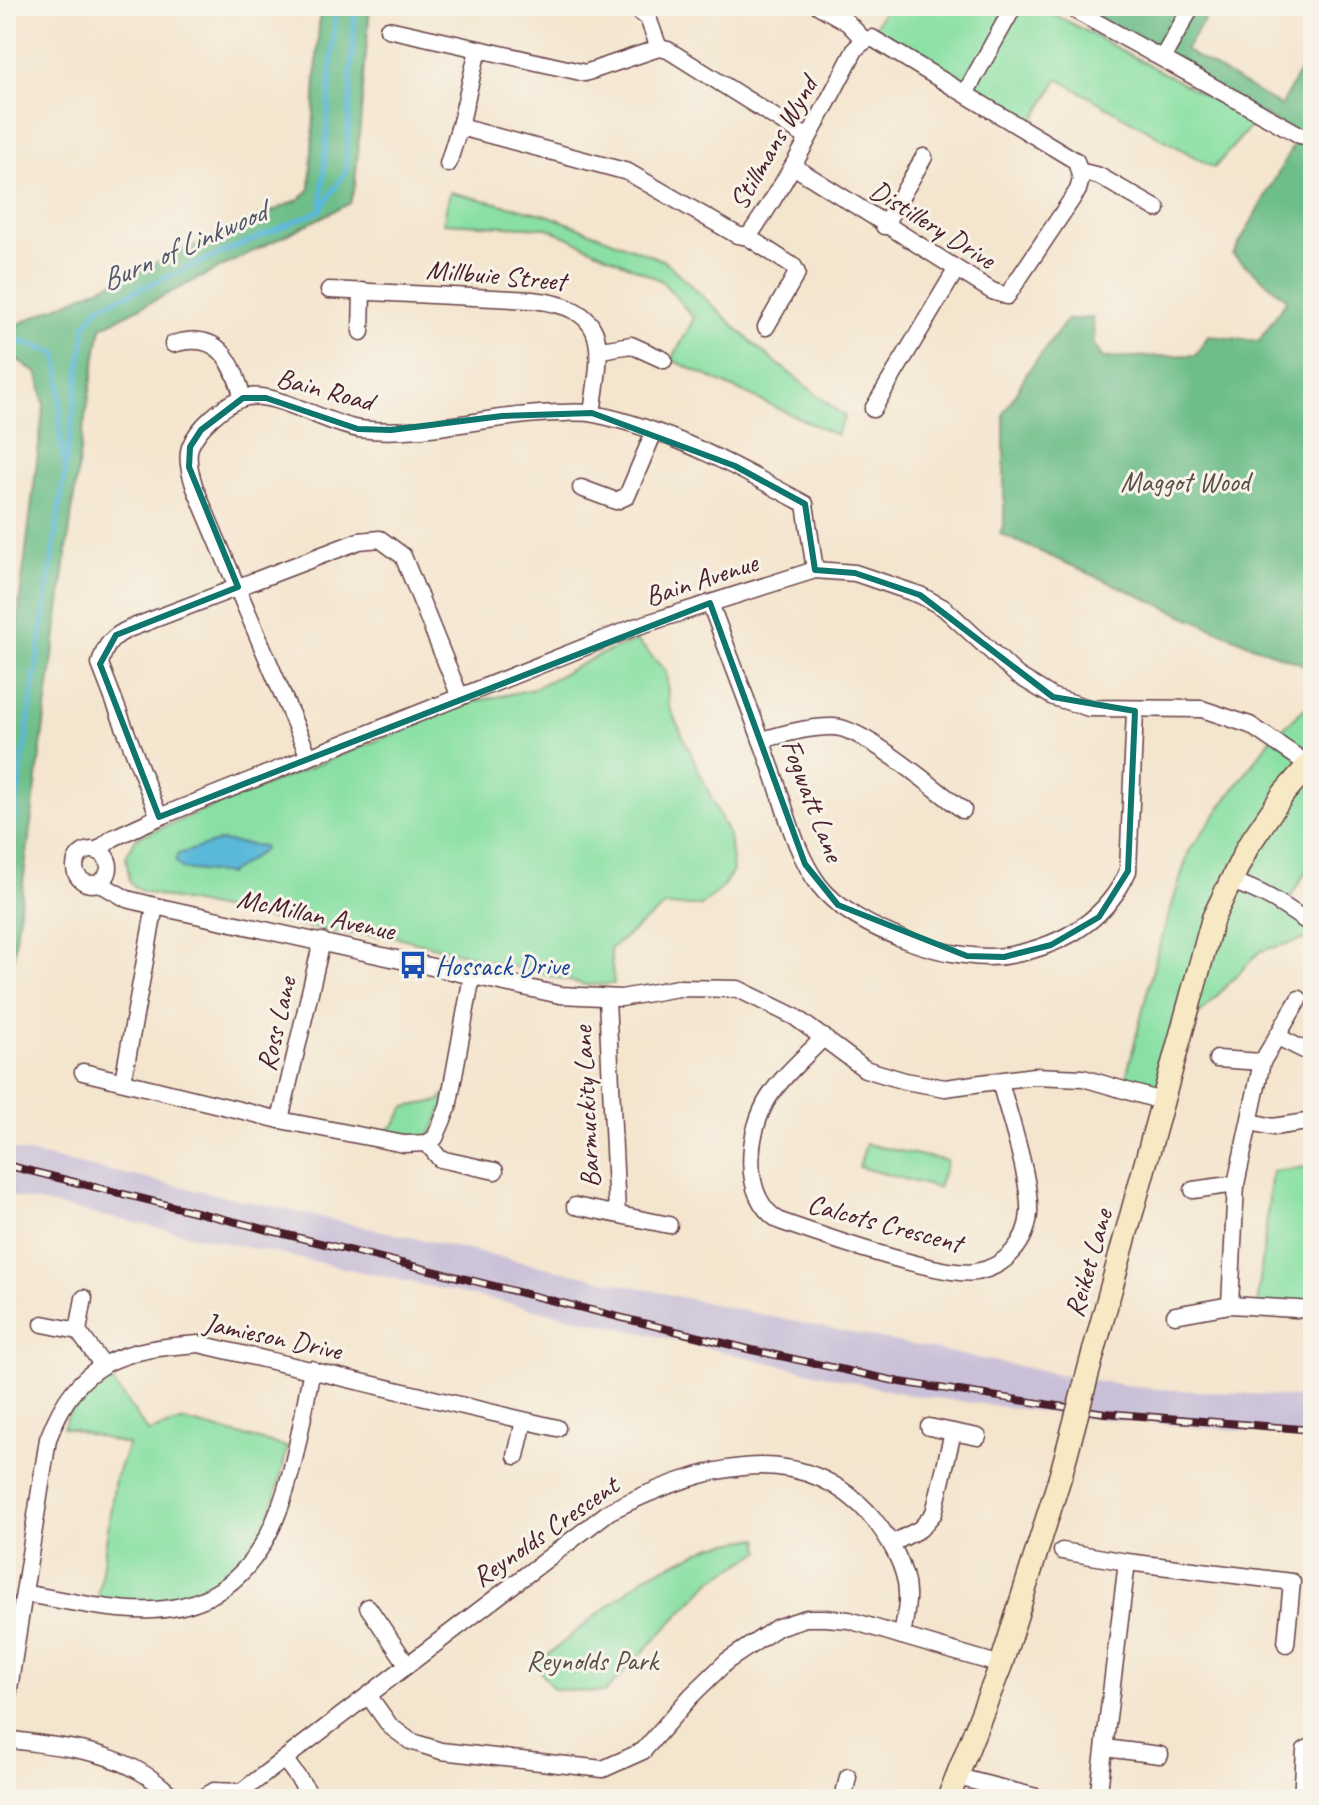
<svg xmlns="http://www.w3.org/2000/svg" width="1319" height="1805" font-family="Caveat,sans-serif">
<rect width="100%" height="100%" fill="#f7f3e8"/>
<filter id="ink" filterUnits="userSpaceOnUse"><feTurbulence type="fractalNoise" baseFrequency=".0125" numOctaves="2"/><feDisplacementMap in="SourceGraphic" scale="16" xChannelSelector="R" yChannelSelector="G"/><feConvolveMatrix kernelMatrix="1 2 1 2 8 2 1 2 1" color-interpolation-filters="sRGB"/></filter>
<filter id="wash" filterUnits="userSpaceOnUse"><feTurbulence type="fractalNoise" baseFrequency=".006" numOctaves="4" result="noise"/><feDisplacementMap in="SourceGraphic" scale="32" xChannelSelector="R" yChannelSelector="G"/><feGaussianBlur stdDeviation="1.8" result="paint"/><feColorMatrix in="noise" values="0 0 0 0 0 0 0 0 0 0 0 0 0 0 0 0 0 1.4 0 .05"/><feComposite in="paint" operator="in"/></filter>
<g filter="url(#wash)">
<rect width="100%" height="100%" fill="#f4e5ce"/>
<path fill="#c9bfd7" d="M6,1148l766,169 301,60 72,11 168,10v39l-238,-21 -170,-22 -292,-68 -607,-131z"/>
<g fill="#89e0a4" stroke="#6a8068" stroke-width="2">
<path d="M887,6h152l188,101 24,19 -37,42 -156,-89 -25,43 -159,-95z"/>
<path d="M450,192l97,23 118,46 93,87 87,69 -9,18 -164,-75 22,-42 -32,-37 -114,-53 -105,-5z"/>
<path d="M637,641l29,30 3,35 60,130 4,35 -12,18 -20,17h-36l-55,43 4,35 -29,1 -192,-49 -57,-3 -171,-36 -24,-6 -11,-8 -4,-26 10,-19 336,-136 61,-13 68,-35z"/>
<path d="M1313,701v159l-28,46 28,20v11l-53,14 -72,75 -23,76 -42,-12 34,-137 32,-102 82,-112z"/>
<path d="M453,1086l-26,57 -43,-10 11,-9 10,-17 34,-6z"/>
<path d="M866,1144l81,17 -9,27 -79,-21z"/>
<path d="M1313,1166v144l-56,-3 15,-136z"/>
<path d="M107,1374l41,58 36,-11 103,26c-15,82 -40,149 -134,156 -18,2 -38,-3 -55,-5l17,-119 13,-34 -65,-18c10,-24 23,-38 44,-53z"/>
<path d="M759,1538l2,13 -49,29 -108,113 -50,-4 -19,-24 112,-90 65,-29z"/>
</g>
<g fill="#6ebe8a" stroke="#5c6e5a" stroke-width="2">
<path d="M320,6h50l-15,179 -5,18 -249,124 -19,109 -76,577v-300l38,-309 -6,-30 -20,-14 -12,-1v-36l10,2 284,-126 10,-10z"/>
<path d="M1067,6h146l-28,44 96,56 32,-60v622l-64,-24 -249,-110 4,-11v-110l23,-40 40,-53 26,-2 1,27 9,13 93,-3 12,-19 51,5 28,-42 -54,-44 66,-120z"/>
</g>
<path fill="#5ab8d8" stroke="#526c82" stroke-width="2" d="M220,841l43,5 1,4 -36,24 -45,-5 -8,-8 3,-7z"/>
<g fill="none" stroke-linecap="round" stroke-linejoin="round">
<g stroke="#5ab8d8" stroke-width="5">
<path d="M323,206l23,-35 9,-165"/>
<path d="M6,337l50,16c10,36 -1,73 8,109"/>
<path d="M6,876l80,-551 12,-18 223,-97 15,-204"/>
</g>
</g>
</g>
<g filter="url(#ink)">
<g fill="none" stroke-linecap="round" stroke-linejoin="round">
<defs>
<g id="street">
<path d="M632,6l16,12 11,30"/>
<path d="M819,6l28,16 18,19"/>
<path d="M1067,6l233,129 13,3"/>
<path d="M388,29l95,21"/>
<path d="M1163,57l29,-51"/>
<path d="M966,92l48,-86"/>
<path d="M808,138l-140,-88 -9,-2 -74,25 -102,-23 -7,8 -15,64 3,6 164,44 109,63 11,2c42,-59 74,-125 108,-189l9,-7"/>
<path d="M448,164l13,-42"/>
<path d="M793,166l199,125 15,5 71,-106 3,-11 -5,-18 -204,-123 -7,3"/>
<path d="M1079,171l20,5 58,33"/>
<path d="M884,226l40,-69"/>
<path d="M748,237l46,30 3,6 -31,54"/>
<path d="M329,290l203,10c81,8 69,49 60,113"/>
<path d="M361,332l1,-41"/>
<path d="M173,344c47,-14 59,17 70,54"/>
<path d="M601,350l30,-5 33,15"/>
<path d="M873,409l83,-139"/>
<path d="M581,488l35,13 11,-5 27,-64"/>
<path d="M710,603c21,57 43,113 63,170 13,37 22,80 46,112 33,44 138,81 192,70 52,-10 95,-35 117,-84l7,-160"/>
<path d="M761,740c24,-6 49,-14 73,-13 30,1 102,63 129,83"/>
<path d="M309,757l-114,-269c-4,-12 -9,-28 -5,-41 7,-19 34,-43 53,-49 30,-9 82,26 116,31 65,8 133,-15 199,-16 11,0 25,-2 36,1 75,15 145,54 211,90l10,66"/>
<path d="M159,817l-59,-153c5,-19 12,-28 31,-36l228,-87 21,-2 23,17 57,141"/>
<circle cx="92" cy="867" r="17"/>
<path d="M97,851l16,-13 46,-21 476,-190 180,-57 40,3 65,22 24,13 73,67 36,22 36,11 113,1 48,16 59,40"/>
<path d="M1228,881c33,8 58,26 85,45"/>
<path d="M99,883l28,16 28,7 405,89 61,3 57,-10 60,1 57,28 70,52 40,12 40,7 89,-12 49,2 82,24"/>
<path d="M607,999l10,214"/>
<path d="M1299,999l-37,63 -26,122 -6,121 83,5"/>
<path d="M824,1037c-18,19 -40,37 -55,60 -22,34 -29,101 11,124 37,13 162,57 196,51 29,-5 51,-29 53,-59 2,-32 -20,-98 -29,-131"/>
<path d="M1278,1037l28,14"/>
<path d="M1217,1059l45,3"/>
<path d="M83,1072l197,48 124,24 23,-1 8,-5 13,-30 24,-132"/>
<path d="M123,1081l32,-175"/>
<path d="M280,1120l42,-179"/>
<path d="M1251,1122l22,5 40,-6"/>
<path d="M427,1143l13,16 55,12"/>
<path d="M1193,1190l43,-6"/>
<path d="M575,1206l94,19"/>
<path d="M84,1298l-6,33 24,33"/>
<path d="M1175,1315l55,-10"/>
<path d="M43,1324l35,7"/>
<path d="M929,1427l24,5"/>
<path d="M516,1456l8,-35"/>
<path d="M891,1544l29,-15 14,-16 19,-81 25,5"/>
<path d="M1062,1551l65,11"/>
<path d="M26,1594c40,6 85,18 127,16 128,-6 139,-142 159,-241"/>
<path d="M368,1607l39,57"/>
<path d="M368,1695l22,31 20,15 31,10 162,18 40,-18 48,-55 36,-35 51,-34 28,-9h19l24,2 53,16"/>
<path d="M6,1708l42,-269c29,-79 75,-90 151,-95l358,84"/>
<path d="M6,1739c65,10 121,10 169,60"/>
<path d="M1105,1748l55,7"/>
<path d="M285,1760l22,30"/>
<path d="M958,1777l86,22"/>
<path d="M201,1799l13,-8 27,1 369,-281c85,-42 188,-78 262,6 16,19 35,51 35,76 1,14 -3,29 -5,43l99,29"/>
<path d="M843,1799l5,-22"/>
<path d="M1098,1799l29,-237 165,20 -6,62"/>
<path d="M1302,1799l3,-49 8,-4"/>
</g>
<g id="secondary">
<path d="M1093,1354l120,-436 35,-72 36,-53 29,-33"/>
<path d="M948,1799l53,-134 60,-191"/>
</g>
</defs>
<use href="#street" stroke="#643d43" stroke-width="19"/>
<use href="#secondary" stroke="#643d43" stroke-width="25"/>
<use href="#street" stroke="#fff" stroke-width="16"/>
<use href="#secondary" stroke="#f6e9c3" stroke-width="22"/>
<defs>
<path id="rail" d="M6,1165l746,185 148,32 205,31 208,17"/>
</defs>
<use href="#rail" stroke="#4a1f2b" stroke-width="8"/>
<use href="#rail" stroke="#f7f3e8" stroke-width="5" stroke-dasharray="15" stroke-linecap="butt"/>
<defs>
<path id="secondary-bridge" d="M1061,1474l32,-120"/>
</defs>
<use href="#secondary-bridge" stroke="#643d43" stroke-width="25" stroke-linecap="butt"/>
<use href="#secondary-bridge" stroke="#f6e9c3" stroke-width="22"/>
</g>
</g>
<path fill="none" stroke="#0f766e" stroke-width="6" stroke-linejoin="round" d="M243,398h23l92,31 33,1 111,-14 90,-3 143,53 70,38 10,66 40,3 65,22 133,102 82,14 -7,160 -29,46 -48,28 -47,12 -37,-1 -129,-51 -33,-41 -95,-261 -551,214 -59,-153 16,-29 122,-48 -49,-120 1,-20 11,-17z"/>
<defs>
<symbol id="bus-bare" viewBox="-9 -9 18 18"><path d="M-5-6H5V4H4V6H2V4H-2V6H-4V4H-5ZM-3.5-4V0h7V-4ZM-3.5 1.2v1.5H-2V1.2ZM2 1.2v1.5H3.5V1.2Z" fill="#1a4fb4" stroke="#f7f3e8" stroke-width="2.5" paint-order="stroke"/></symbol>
</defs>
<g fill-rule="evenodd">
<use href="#bus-bare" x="393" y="945" width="40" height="40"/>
</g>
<g text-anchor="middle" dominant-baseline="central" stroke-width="6" stroke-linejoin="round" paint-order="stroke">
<g font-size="28" fill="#4a1f2b" stroke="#f7f3e8">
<text transform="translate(773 143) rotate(-60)">Stillmans Wynd</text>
<text transform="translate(933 224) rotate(32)">Distillery Drive</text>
<text transform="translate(496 275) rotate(5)">Millbuie Street</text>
<text transform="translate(325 389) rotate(15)">Bain Road</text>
<text transform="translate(701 579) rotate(-18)">Bain Avenue</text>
<text transform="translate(813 800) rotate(69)">Fogwatt Lane</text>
<text transform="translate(316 914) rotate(12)">McMillan Avenue</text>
<text transform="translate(276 1024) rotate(-77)">Ross Lane</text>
<text transform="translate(586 1107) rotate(-93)">Barmuckity Lane</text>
<text transform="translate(885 1223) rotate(15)">Calcots Crescent</text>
<text transform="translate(1088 1263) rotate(-74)">Reiket Lane</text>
<text transform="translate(273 1336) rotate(12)">Jamieson Drive</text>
<text transform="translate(545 1531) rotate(-35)">Reynolds Crescent</text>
</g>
<g font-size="28" fill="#5a4f49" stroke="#f7f3e8">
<text x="1185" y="481">Maggot Wood</text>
<text x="592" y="1660">Reynolds Park</text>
</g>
<g font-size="28" fill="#164399" stroke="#f7f3e8" text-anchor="start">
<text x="435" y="965">Hossack Drive</text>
</g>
<g font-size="30" font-style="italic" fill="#505568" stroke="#f7f3e8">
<text transform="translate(183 246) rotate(-24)">Burn of Linkwood</text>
</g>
</g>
<rect width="1319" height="1805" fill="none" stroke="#f7f3e8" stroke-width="32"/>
</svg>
